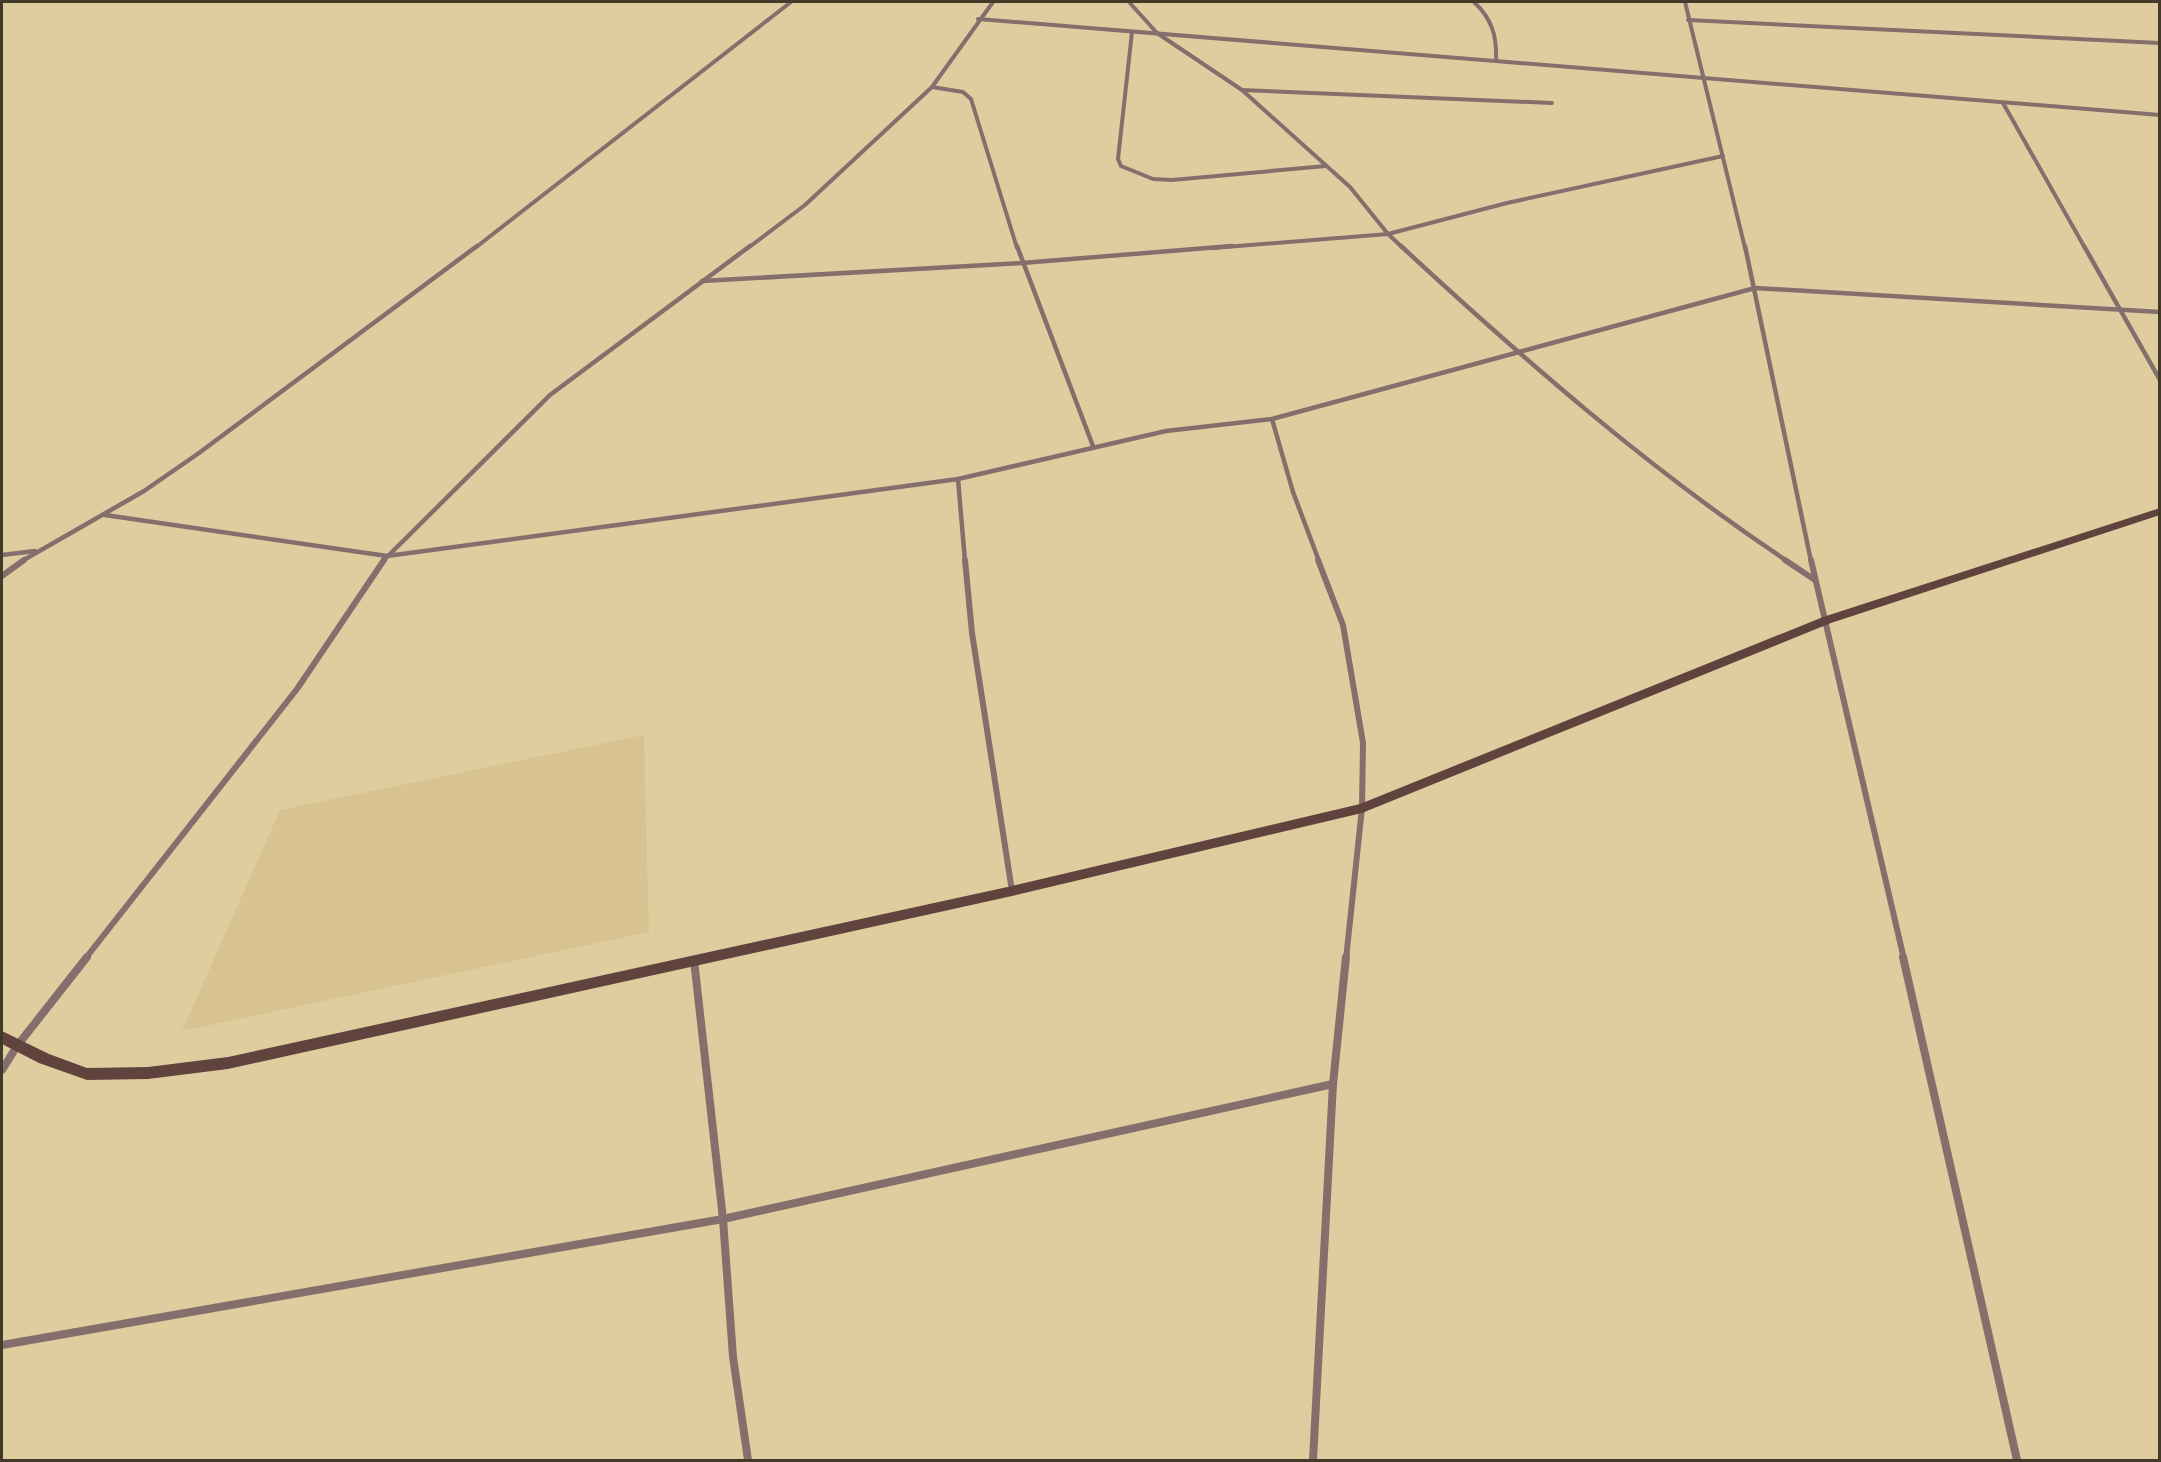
<svg xmlns="http://www.w3.org/2000/svg" width="2161" height="1462" font-family="'Exo 2',sans-serif">
<rect width="100%" height="100%" fill="#dfcda0"/>
<path fill="#d8c390" d="M644,735l5,197 -467,99 98,-221z"/>
<g fill="none" stroke-linecap="round" stroke-linejoin="round">
<g stroke="#856f6c" stroke-width="4">
<path d="M1129,2l28,31 85,57 108,97 38,47 15,14"/>
<path d="M1474,2c18,17 23,34 22,58"/>
<path d="M1685,2l60,246"/>
<path d="M978,19l1182,96"/>
<path d="M1688,20l472,23"/>
<path d="M1132,32l-14,127 3,7 32,13 19,1 154,-14"/>
<path d="M932,87l31,5 8,7 46,149"/>
<path d="M1242,90l310,13"/>
<path d="M2003,103l82,145"/>
<path d="M475,248l316,-246"/>
<path d="M748,248l57,-43 127,-118 61,-85"/>
<path d="M1213,248l175,-14 119,-31 216,-47"/>
</g>
<g stroke="#856f6c" stroke-width="4.5">
<path d="M1017,246l76,200"/>
<path d="M1401,246c122,113 248,223 386,315"/>
<path d="M1745,246l66,315"/>
<path d="M2084,246l76,134"/>
<path d="M702,281l320,-18 210,-17"/>
<path d="M1272,419l21,73 26,69"/>
<path d="M958,479l7,82"/>
<path d="M105,515l282,41 571,-77 208,-48 106,-12 483,-131 405,24"/>
<path d="M2,555l33,-4"/>
<path d="M22,561l122,-70 55,-38 278,-207"/>
<path d="M383,561l167,-166 200,-149"/>
</g>
<g stroke="#856f6c" stroke-width="6">
<path d="M965,560l7,73 40,258"/>
<path d="M1318,560l25,65 20,118 -1,65 -16,151"/>
<path d="M1785,560l30,20"/>
<path d="M1811,560l93,399"/>
<path d="M2,576l22,-16"/>
<path d="M85,959l212,-270 87,-129"/>
</g>
<g stroke="#856f6c" stroke-width="8">
<path d="M1903,957l114,503"/>
<path d="M694,960l29,259 10,138 15,103"/>
<path d="M2,1070l15,-24 70,-89"/>
<path d="M2,1345l721,-126 610,-135"/>
<path d="M1313,1460l20,-376 13,-127"/>
</g>
<path fill="#61433e" fill-rule="evenodd" d="M2160,508v7l-329,108 -469,190 -350,83 -784,173 -80,10 -61,1 -48,-17 -37,-19v-13l47,23 38,14 61,-1 80,-10 784,-171 348,-82 463,-187z"/>
</g>
<rect width="2161" height="1462" fill="none" stroke="#433b29" stroke-width="6"/>
</svg>
